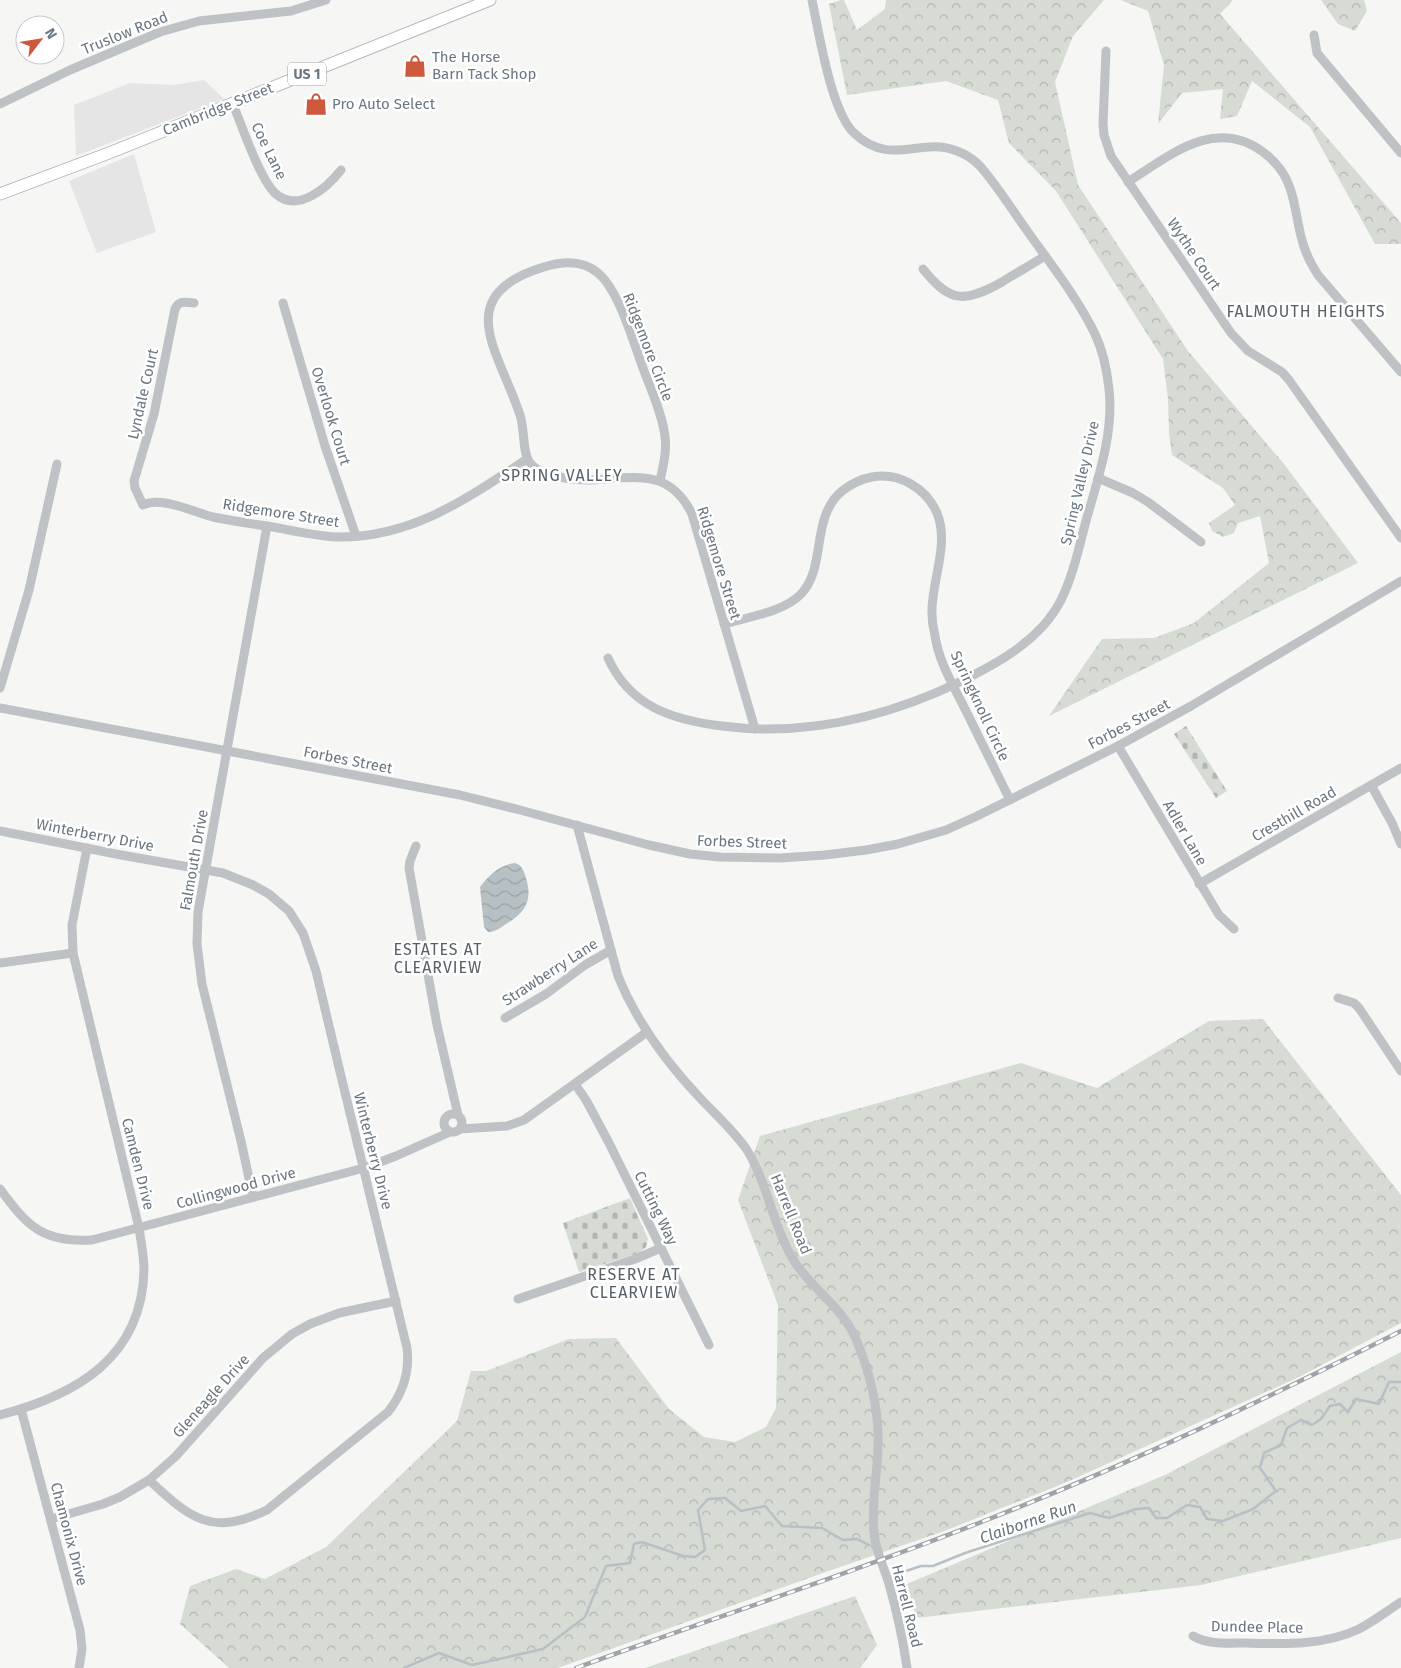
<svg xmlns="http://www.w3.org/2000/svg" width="1401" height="1668" font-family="'Fira Sans',sans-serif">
<defs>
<pattern id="forest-crowns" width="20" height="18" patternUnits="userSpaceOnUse" patternTransform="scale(1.25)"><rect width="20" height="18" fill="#d6dbd4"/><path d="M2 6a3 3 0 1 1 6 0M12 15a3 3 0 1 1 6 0" fill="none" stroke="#b2b6b1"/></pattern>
<pattern id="cemetery-stones" width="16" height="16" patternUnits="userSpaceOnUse" patternTransform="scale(1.25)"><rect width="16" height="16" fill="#d6dbd4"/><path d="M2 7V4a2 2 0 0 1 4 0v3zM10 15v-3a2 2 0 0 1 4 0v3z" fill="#b2b6b1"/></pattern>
<pattern id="water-waves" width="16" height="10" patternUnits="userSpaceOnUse" patternTransform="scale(1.25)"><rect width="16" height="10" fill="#b7c1c5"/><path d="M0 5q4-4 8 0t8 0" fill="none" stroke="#99a2a5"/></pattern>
</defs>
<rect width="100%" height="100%" fill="#f6f6f4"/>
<g fill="#e4e5e4">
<path d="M204,80l20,19 -148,57 -2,-51 56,-22 43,2z"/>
<path d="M134,154l22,78 -59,21 -28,-72z"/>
</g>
<g fill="url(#forest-crowns)">
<path d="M841,0h3l13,30 28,-21 1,-9h218l-31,36 -18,46 23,103 110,166 96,113 74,99 -309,153 53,-77 52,-1 40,-15 75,-60 -9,-47 -22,7 -4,10 -11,4 -11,-6 -3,-8 26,-18 -12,-17 -51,-33 -3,-22 -1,-34 -5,-40 -107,-168 -47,-48 -11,-43 -52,-19 -99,14 -18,-91z"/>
<path d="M1121,0h112l-13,14 181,209v21h-26l-65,-117 -58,-46 -15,35 -17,3 3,-30 -41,4 -24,31 6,-59 -16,-54z"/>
<path d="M1321,0h43l3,11 -12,20 -17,-7z"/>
<path d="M1263,1019l138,176v128l-102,54 -232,105 -120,48 -124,43 -265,95h-329l-49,-44 10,-38 46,-17 29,10 61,-32 131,-126 14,-50h15l83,-32 47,-1 53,71 35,28 31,5 31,-15 10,-19 2,-103 -40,-105 22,-64 261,-73 76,25 112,-67z"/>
<path d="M1401,1352v186l-200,47 -285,33 -9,-34 260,-110z"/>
<path d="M855,1596l22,49 -17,23h-215z"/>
</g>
<g fill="url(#cemetery-stones)">
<path d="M1186,726l41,65 -11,7 -42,-64z"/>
<path d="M630,1198l18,41 -2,8 -7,6 -60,19 -16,-49z"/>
</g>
<path fill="url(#water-waves)" d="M515,863c7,2 9,8 11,15 7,23 -1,35 -20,46 -6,4 -11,8 -18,8l-4,-5 -4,-40c9,-12 19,-22 35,-24z"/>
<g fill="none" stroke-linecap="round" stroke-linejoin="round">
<g stroke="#b7c1c5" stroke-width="2.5">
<path d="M894,1575l27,-9h12l32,-13 125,-40 19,5 27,-9 13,-1 7,10h11l20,-13 13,2 7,12 16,2 30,-12 23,-18 -16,-23 4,-15 17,-8 6,-17 14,-8 11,5 9,-6 9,-13 10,-2 8,8 8,-13 23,5 10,-22h12"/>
<path d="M404,1668l35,-15 33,12 71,-16 42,-32 21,-51 24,-3 4,-19 8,-2 41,14 12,1 10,-7 -7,-40 10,-11 17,-1 16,13 24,-5 17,20 40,2 21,12 14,-1 12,6"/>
</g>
<defs>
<path id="major" d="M0,194l109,-41 381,-153"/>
</defs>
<use href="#major" stroke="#b2b6b9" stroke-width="13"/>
<g stroke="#bec2c5" stroke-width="9">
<path d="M1314,35l3,18 84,100"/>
<path d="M1106,51l-3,73 1,11 7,21 120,177 17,18 34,21 7,8 112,158"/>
<path d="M0,104l70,-34 90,-38 39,-11 92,-10 35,-11"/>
<path d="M233,104c8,20 28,78 43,90 22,19 51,-6 65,-24"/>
<path d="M1128,182c41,-26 87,-66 135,-30 12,9 22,21 27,36 6,17 7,35 12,52 3,13 9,24 16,35l83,97"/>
<path d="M923,269c27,34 42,34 79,13 14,-9 29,-17 43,-26"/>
<path d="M194,303c-8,-1 -15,-3 -19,6l-21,105 -20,67 1,7 8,17c19,-9 50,7 70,12 19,4 40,7 60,10 21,4 42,9 64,10 75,1 131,-39 190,-78"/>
<path d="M283,303l42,143 31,90"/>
<path d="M1098,478l35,15 15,9 53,40"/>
<path d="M660,481c3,-15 7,-29 5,-45 -3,-23 -14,-46 -22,-68 -10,-26 -24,-78 -45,-95 -15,-13 -35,-12 -54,-6 -95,28 -44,86 -24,148 5,14 2,38 10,48 5,6 12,9 19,11 12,4 25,6 38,6 43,-1 81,-15 105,34l63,215"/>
<path d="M724,624c24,-7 60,-12 77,-30 26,-27 9,-76 41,-103 9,-7 19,-12 30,-14 27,-5 54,11 65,36 11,27 -1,57 -4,85 -2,12 -1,26 2,38 4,26 18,49 30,73 15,30 30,61 45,91"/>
<path d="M608,658c22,49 65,62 114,68 85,11 166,-9 242,-46 29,-15 56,-29 79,-54 7,-8 13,-16 18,-26 12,-24 18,-53 25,-79 12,-43 28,-87 23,-132 -2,-19 -6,-38 -14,-55 -16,-34 -45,-71 -67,-102 -16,-22 -31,-47 -49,-67 -6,-6 -14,-11 -22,-14 -37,-15 -66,17 -103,-18 -23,-22 -35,-100 -42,-133"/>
<path d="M0,688l29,-98 28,-126"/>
<path d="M0,708l460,87 60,15 129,35 41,9 30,3 60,1 45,-3 41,-5 32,-6 48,-14 29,-13 143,-71 73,-40 210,-125"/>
<path d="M1118,746l101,169 15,14"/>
<path d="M1371,785l21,38 9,21"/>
<path d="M577,825l41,151c19,47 48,86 82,122 16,17 34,33 47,52 22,36 26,79 49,114 18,26 46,44 59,73 14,32 24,71 23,106 0,30 -7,59 -4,89 1,18 10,35 15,52 8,28 14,56 18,84"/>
<path d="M0,831l121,24 102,18 30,12 16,9 20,17 14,22 13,38 25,105 66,272c3,25 -4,45 -19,64l-121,98c-56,27 -77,8 -118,-30"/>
<path d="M416,846l-6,15 -1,7 28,157 21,90"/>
<path d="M1199,884l202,-116"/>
<path d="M0,963l73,-10"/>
<path d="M1338,998l16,5 5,5 42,63"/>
<path d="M505,1018l41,-24 39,-29 26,-15"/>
<path d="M575,1084l11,16 22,41 101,204"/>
<circle cx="453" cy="1123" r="9"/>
<path d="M460,1129l47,-3 17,-6 123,-88"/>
<path d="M0,1189c27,37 43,54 92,51l272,-72 32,-12 54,-24"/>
<path d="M253,1197l-12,-56 -39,-157 -5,-40 1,-32 69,-386"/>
<path d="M518,1299l117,-40 26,-11"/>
<path d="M21,1409l59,221 2,19 -3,19"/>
<path d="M0,1415c76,-20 142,-57 144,-145 0,-14 -3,-28 -5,-42l-66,-275 -1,-28 15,-77"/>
<path d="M51,1519l52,-15 17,-7 29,-17 27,-24 87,-98 29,-24 18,-10 29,-11 57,-12"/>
<path d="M1193,1636c16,9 34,7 52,7 39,1 78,3 114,-14 15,-8 28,-18 42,-27"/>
</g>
<use href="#major" stroke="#fff" stroke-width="11"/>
<defs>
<path id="rail" d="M576,1668c137,-50 277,-95 413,-149 141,-55 277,-120 412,-188"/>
</defs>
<use href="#rail" stroke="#9ea4a9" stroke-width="4.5"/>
<use href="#rail" stroke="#fff" stroke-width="2.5" stroke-dasharray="8" stroke-linecap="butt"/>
</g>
<defs>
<symbol id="shop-bare" viewBox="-9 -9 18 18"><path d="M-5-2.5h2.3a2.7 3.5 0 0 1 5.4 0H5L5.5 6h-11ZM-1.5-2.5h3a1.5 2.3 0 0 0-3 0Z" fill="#ce583c" stroke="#fff" stroke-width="2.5" paint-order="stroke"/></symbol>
</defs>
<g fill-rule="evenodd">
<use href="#shop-bare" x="399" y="50" width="32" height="32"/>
<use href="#shop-bare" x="300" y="88" width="32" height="32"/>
</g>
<g text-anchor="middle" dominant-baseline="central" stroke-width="5" stroke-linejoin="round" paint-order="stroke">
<rect fill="#fff" stroke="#96a0a7" stroke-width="1" x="288" y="62.5" width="38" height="23" rx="4"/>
<g font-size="14" font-weight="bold" fill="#697781">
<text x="307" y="74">US 1</text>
</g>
<g font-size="15" fill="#697781" stroke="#fff">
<text transform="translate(125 33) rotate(-22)">Truslow Road</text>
<text transform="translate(218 109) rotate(-22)">Cambridge Street</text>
<text transform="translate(269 151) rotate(64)">Coe Lane</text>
<text transform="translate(1194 254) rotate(56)">Wythe Court</text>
<text transform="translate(648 347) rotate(69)">Ridgemore Circle</text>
<text transform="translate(143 394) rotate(-77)">Lyndale Court</text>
<text transform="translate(331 416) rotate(73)">Overlook Court</text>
<text transform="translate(1080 483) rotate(-77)">Spring Valley Drive</text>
<text transform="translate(281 513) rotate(9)">Ridgemore Street</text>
<text transform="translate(719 563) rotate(73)">Ridgemore Street</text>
<text transform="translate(980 706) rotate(65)">Springknoll Circle</text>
<text transform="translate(1129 724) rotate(-28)">Forbes Street</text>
<text transform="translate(348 760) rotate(11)">Forbes Street</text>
<text transform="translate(1294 814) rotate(-30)">Cresthill Road</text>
<text transform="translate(1185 833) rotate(60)">Adler Lane</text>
<text transform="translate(95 835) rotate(11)">Winterberry Drive</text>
<text transform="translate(742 842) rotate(2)">Forbes Street</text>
<text transform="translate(194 860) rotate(-80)">Falmouth Drive</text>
<text transform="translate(550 972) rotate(-33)">Strawberry Lane</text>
<text transform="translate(373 1151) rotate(76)">Winterberry Drive</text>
<text transform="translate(138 1164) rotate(76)">Camden Drive</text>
<text transform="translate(236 1188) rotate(-15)">Collingwood Drive</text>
<text transform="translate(656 1208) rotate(64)">Cutting Way</text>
<text transform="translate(791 1214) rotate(68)">Harrell Road</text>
<text transform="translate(211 1396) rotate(-48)">Gleneagle Drive</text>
<text transform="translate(69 1534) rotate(75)">Chamonix Drive</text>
<text transform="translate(907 1606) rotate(76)">Harrell Road</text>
<text transform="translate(1257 1627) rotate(1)">Dundee Place</text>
</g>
<g font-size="15" fill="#697781" stroke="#fff" text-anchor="start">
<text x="432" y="57">The Horse<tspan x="432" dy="17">Barn Tack Shop</tspan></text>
<text x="332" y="104">Pro Auto Select</text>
</g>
<g font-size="16" letter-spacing="1" fill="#566067" stroke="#fff">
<text x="1306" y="311">FALMOUTH HEIGHTS</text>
<text x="562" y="475">SPRING VALLEY</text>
<text x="438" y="949">ESTATES AT<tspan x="438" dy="18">CLEARVIEW</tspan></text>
<text x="634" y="1274">RESERVE AT<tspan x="634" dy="18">CLEARVIEW</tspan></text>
</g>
<g font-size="16" font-style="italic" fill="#65777d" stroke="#fff">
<text transform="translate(1028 1522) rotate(-19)">Claiborne Run</text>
</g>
</g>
<g transform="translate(40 40) rotate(59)"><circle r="24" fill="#ffffff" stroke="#c3c9cd"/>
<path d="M0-4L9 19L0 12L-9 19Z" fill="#ce583c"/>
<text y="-8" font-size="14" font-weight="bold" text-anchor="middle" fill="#697781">N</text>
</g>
</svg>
